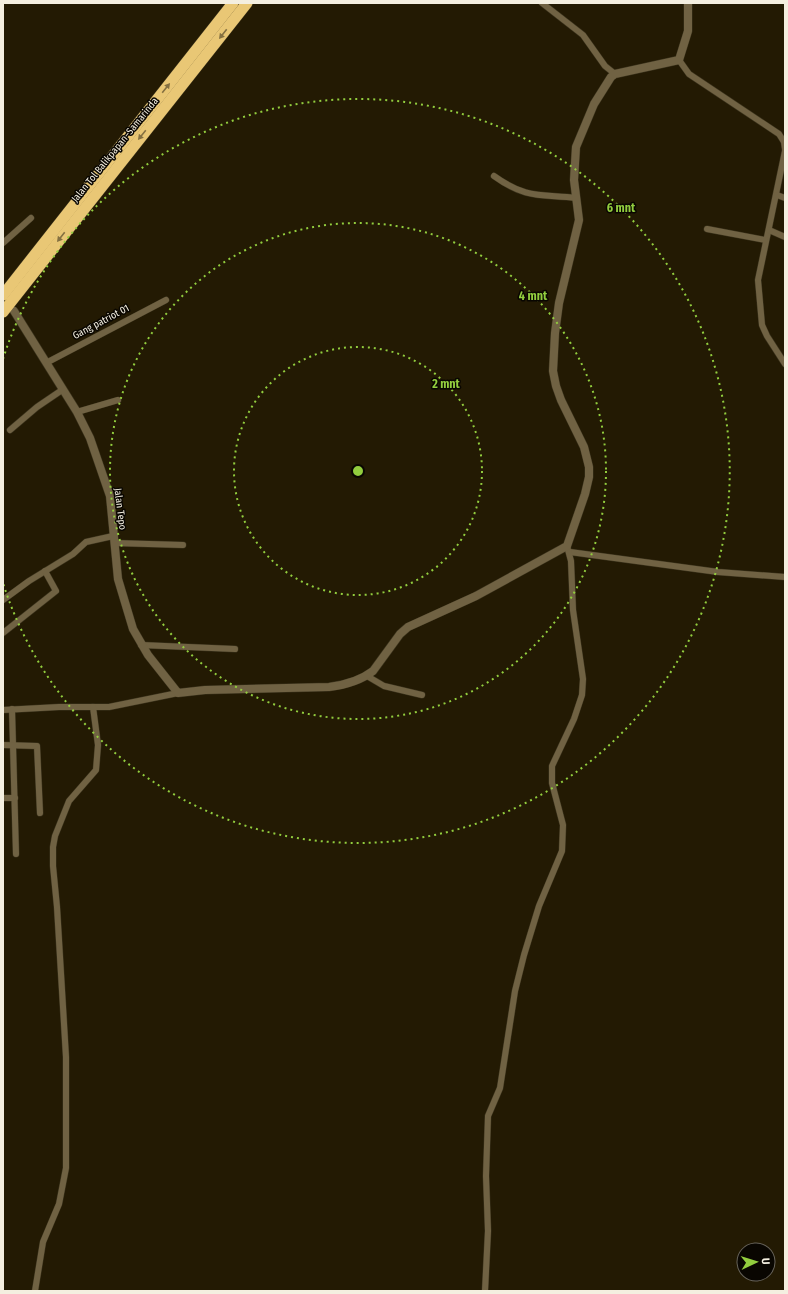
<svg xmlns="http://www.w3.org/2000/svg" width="788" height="1294" font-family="'Fira Sans Condensed',sans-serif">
<rect width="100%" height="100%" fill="#231a03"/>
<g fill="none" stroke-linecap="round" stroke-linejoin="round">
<defs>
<g id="minor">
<path d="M542,3l41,32 22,31 10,8"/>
<path d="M679,60l10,14 90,60 5,8 1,7"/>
<path d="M785,151l-27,129 4,45 5,11 18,28"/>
<path d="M494,176c32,23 46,18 82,22"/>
<path d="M777,195l8,3"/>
<path d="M707,229l58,11"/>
<path d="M769,230l16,7"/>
<path d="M3,243l28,-25"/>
<path d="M46,363l120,-63"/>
<path d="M77,412l41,-12"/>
<path d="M10,430l27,-23 25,-17"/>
<path d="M114,543l69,2"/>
<path d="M570,552l148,20 67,5"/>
<path d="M3,600l26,-19 44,-27 13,-12 27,-6"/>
<path d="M3,633l53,-42 -11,-20"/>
<path d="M141,645l94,4"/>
<path d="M367,676l17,10 38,9"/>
<path d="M12,709l4,145"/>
<path d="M3,710l56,-3h50l69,-14"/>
<path d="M3,745l34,1 3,67"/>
<path d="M3,798h12"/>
<path d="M35,1291l8,-49 16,-38 7,-36v-111l-9,-150 -4,-41v-19l2,-11 14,-35 27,-31 2,-25 -5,-38"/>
<path d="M485,1291l3,-60 -2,-55 2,-60 12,-28 15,-97 9,-36 15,-49 23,-55 1,-26 -11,-42v-17l22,-47 8,-24 1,-16 -10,-69 -2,-49 -4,-15"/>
</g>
<path id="tertiary" d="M14,311l63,101 13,26 20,58 8,83 15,50 15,26 30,38 27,-3 124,-3c16,-2 31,-6 44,-16l27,-37 8,-7 68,-31 91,-50 18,-52 4,-17v-10l-5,-20 -23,-47 -5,-14 -3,-15 2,-38 4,-30 20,-83 -5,-40 2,-33 18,-43 17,-27 4,-3 64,-14 9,-29v-28"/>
<g id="motorway">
<path d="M3,295l230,-292"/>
<path d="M3,312l244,-309"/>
</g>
</defs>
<use href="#minor" stroke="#3c341e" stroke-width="7"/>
<use href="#tertiary" stroke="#3c341e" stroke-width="9"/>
<use href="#motorway" stroke="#3c341e" stroke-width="12"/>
<use href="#minor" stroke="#706243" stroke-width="6"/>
<use href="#tertiary" stroke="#706243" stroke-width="8"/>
<use href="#motorway" stroke="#e9c775" stroke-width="11"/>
</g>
<defs><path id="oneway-solid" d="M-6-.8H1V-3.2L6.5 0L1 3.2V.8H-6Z"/></defs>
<g fill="#847041">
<use href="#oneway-solid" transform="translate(223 34) rotate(128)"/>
<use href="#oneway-solid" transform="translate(166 88) rotate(-51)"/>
<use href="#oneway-solid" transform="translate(142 135) rotate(129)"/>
<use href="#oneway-solid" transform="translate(61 237) rotate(128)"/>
</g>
<g fill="none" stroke="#92cd3e" stroke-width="2" stroke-dasharray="2 4">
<circle cx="358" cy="471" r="124"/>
<circle cx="358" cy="471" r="248"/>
<path d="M3 359A372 372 0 1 1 3 583"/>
</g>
<g text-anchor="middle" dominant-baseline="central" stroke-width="3" stroke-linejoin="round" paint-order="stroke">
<g font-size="10" fill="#f4efe0" stroke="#090601">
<text transform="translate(115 150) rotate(-51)">Jalan Tol Balikpapan–Samarinda</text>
<text transform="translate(101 322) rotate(-28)">Gang patriot 01</text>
<text transform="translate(120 509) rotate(83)">Jalan Tepo</text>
</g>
</g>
<circle cx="358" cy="471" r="6" fill="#92cd3e" stroke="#090601" stroke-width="2"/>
<g font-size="12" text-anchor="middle" font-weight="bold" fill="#92cd3e" stroke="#090601" stroke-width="3" stroke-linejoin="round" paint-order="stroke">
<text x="621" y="212">6 mnt</text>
<text x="533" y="300">4 mnt</text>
<text x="446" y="388">2 mnt</text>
</g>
<rect width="788" height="1294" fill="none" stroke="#f4efe0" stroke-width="8"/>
<g transform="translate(756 1262) rotate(86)"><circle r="19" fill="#090601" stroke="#67635a"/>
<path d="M0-3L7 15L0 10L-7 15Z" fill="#92cd3e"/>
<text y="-6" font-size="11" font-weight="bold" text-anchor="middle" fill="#f4efe0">U</text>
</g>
</svg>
